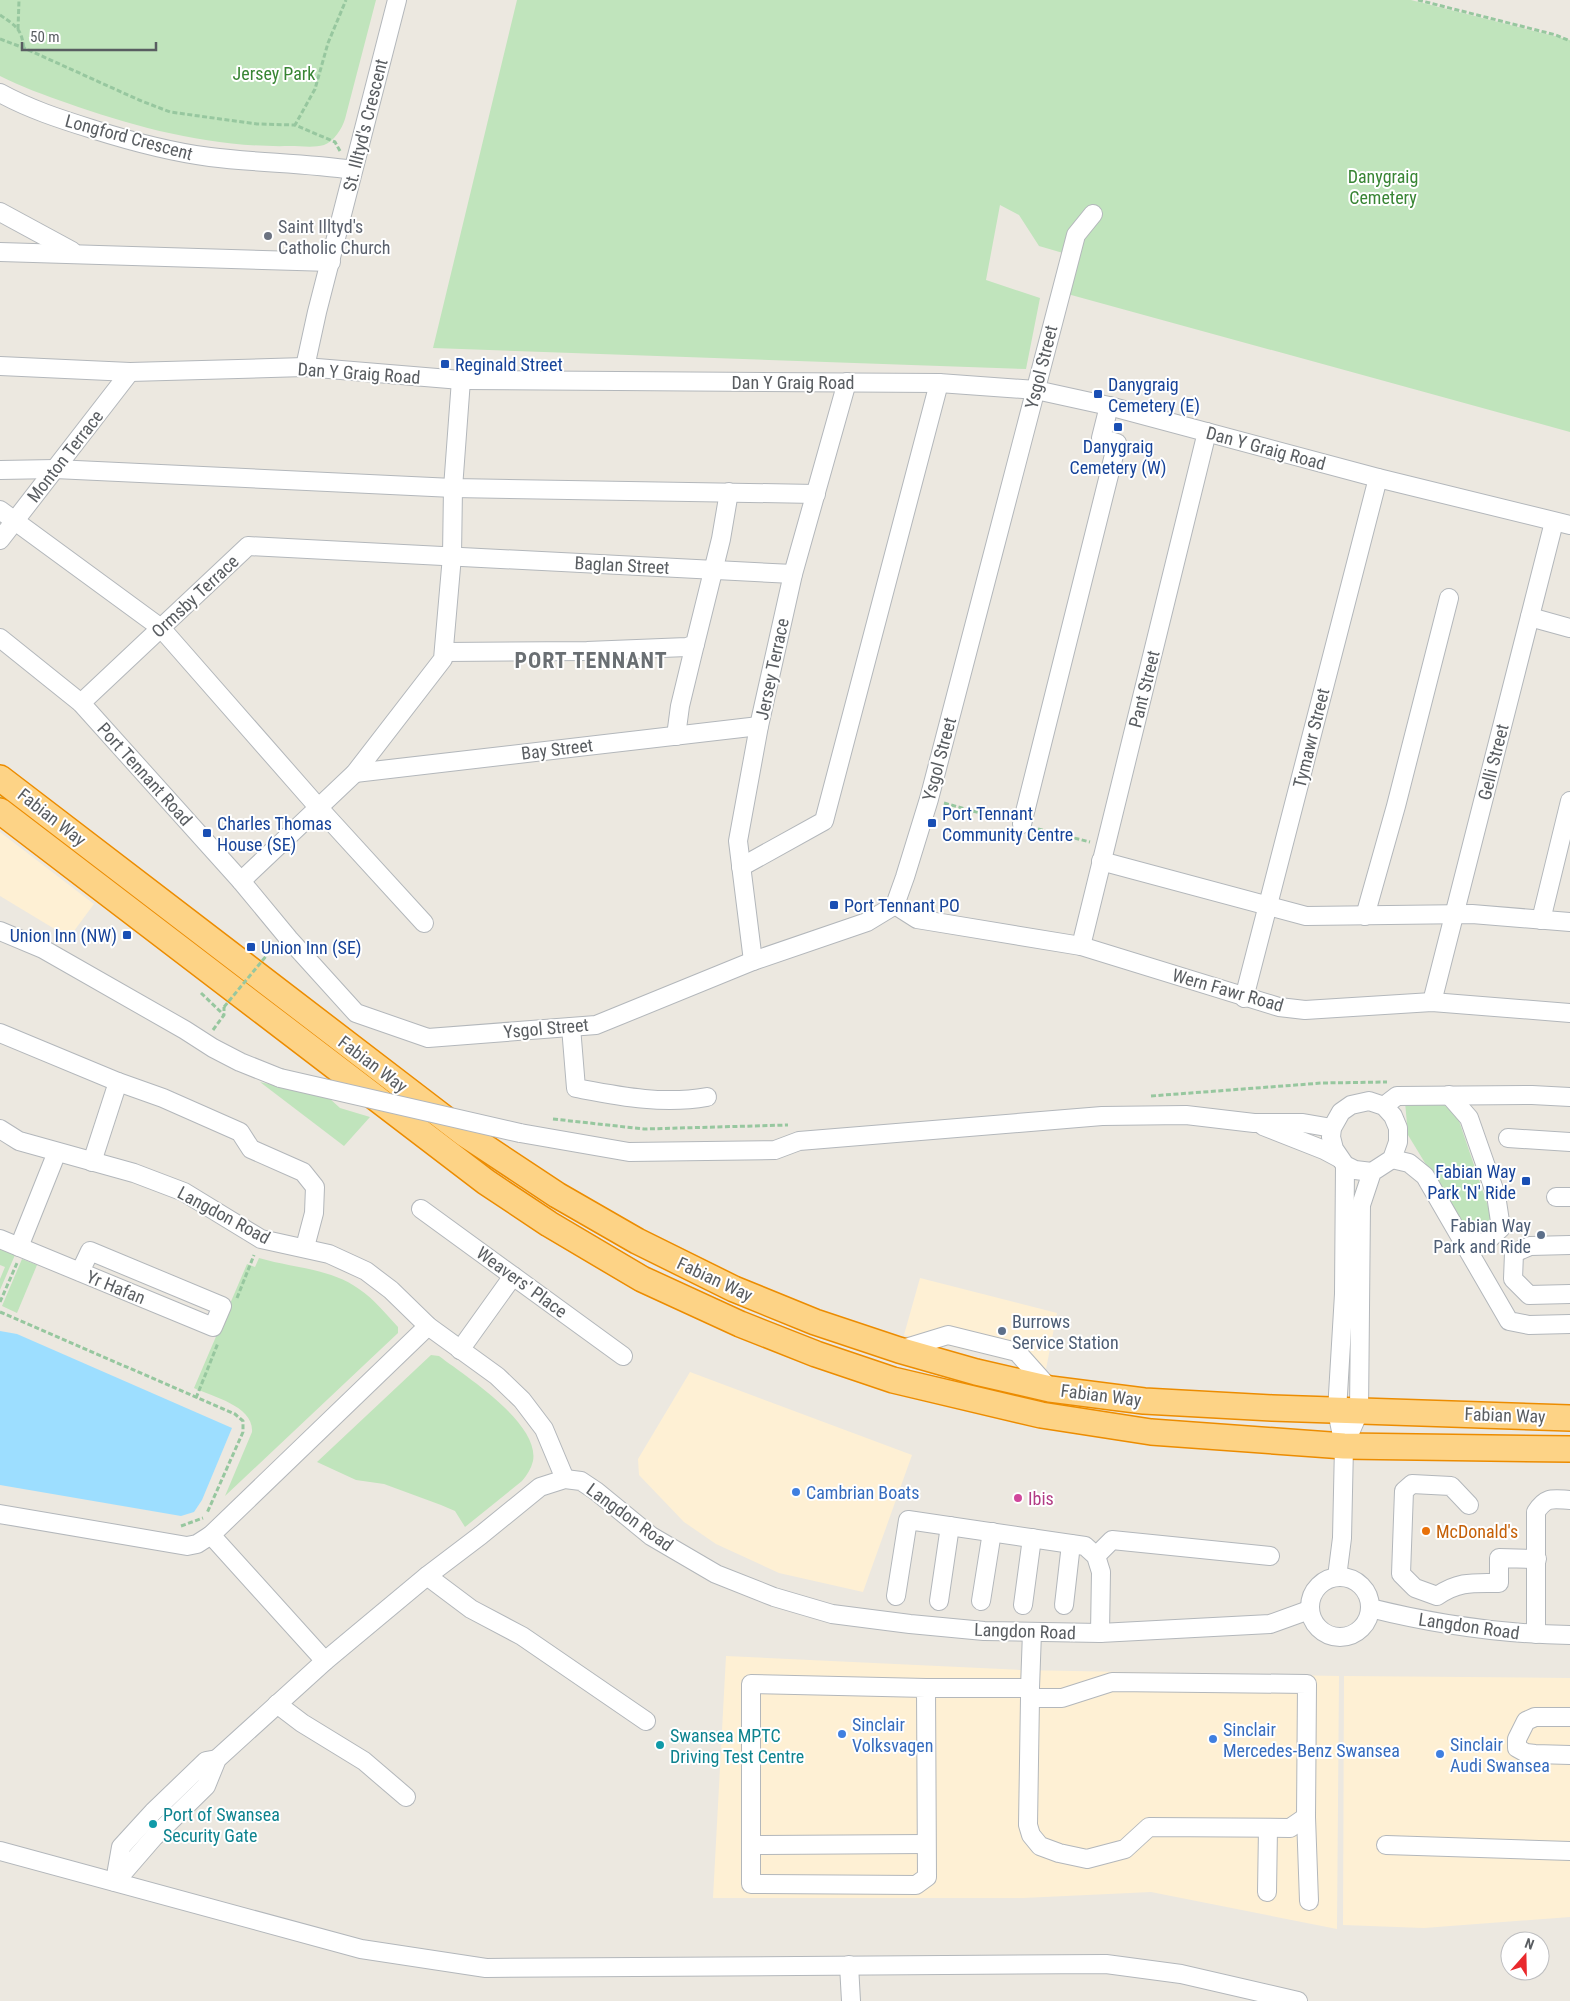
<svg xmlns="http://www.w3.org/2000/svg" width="1570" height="2001" font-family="'Roboto Condensed',sans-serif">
<rect width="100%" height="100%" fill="#ece8e0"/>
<g fill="#fef0d4">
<path d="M0,832l94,72 -20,27h-16l-58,-35z"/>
<path d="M920,1278l137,35 -11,56 -142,-34z"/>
<path d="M690,1372l222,83 -49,137 -84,-19 -63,-29 -32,-22 -45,-47 -1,-16z"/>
<path d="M726,1656l295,14 318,6 -2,253 -186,-37 -128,6h-310z"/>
<path d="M1344,1676l226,2v239l-146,11 -81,-3z"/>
</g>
<g fill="#c0e4bc">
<path d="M0,0h376l-31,119c-3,10 -11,22 -21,26 -10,3 -24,1 -34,1 -76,2 -153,-18 -223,-43 -23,-8 -45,-16 -67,-27z"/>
<path d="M517,0h894l159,40v392l-517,-142 10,-37 -24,-7 -20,-31 -19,-10 -14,75 54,18 -14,71 -593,-21z"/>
<path d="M0,788l131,105 -3,1 -128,-97z"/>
<path d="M260,1082l69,16 11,10 30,9 -26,29z"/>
<path d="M1422,1100l22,5 13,10 34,100c-5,18 -17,22 -30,7l-53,-87 -3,-33z"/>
<path d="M0,1249l15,6 -15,35v-11l5,-12 -5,-2z"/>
<path d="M259,1258c33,10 71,10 100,31 15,10 27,25 39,38v6l-173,163 27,-64c2,-26 -39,-35 -58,-44l53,-124 8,3z"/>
<path d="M22,1259l15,6 -20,48 -15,-7z"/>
<path d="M431,1355l8,1c26,20 101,67 94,105 -2,8 -6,14 -11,20l-57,46 -10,-16 -14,-6 -57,-21 -28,-4 -39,-18z"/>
</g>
<path fill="#9ddeff" d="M0,1331l17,3 215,94 -30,72 -8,12 -13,4 -181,-31z"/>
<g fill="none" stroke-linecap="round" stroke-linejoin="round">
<defs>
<g id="minor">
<path d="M0,93c29,16 60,26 92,36 38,12 78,23 118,28 47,6 96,6 143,13"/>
<path d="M0,212l72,39"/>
<path d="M0,252l331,10"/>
<path d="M0,366l130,6 175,-5 156,13 478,3 97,7 73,16 269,72 192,47"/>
<path d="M305,367l12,-55 80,-312"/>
<path d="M0,470l55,-1 398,19 363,6"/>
<path d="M0,510l161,118 157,179 106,116"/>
<path d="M0,540l130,-168"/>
<path d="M1530,617l40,11"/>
<path d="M0,638l81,65 160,178 48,58 67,74 72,25 168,-13 157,-64 114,-39 28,-17 10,-28 24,-78 147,-564 17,-21"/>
<path d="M444,652l143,-1 100,-4 8,-3 26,-105 8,-47"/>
<path d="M81,703l167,-157 545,28"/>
<path d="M676,736l4,-30 15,-62"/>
<path d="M355,773l404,-47"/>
<path d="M1022,824l95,-381 -16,-5 8,-32"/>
<path d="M1101,861l205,55 166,-2 98,8"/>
<path d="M741,867l83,-46 115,-438"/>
<path d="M241,881l114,-108 88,-114 9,-103 1,-68 8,-108"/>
<path d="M895,905l22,14 164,27 198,61 26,3 127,-8 138,11"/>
<path d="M1365,916l31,-110 53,-208"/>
<path d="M1541,920l29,-119"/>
<path d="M0,931l43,18 142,81 28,18 27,14 40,16"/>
<path d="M1081,946l126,-514"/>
<path d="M753,961l-15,-120 21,-115 34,-152 54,-192"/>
<path d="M1244,998l134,-520"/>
<path d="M1432,1002l122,-480"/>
<path d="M571,1027l5,61c43,8 86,17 131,9"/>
<path d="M0,1033l118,49 45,16 77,34 11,17 52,23 12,15 -1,26 -9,34"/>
<path d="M1449,1095l20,23 27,77 5,33 -16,15 -22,-3"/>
<path d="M1384,1106l13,-10 135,-1 38,2"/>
<path d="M1263,1126l61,24 15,8"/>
<path d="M0,1129l19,12 115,32 50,19 77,47 68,15 37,17 25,19 37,36 69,50 25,24 22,29 21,50"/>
<path d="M520,1133l109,19 146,-2 24,-9 303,-25 84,-1 68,8h49l29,5"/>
<path d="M1508,1138l62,4"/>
<path d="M1392,1159l17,4 16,13 84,145 20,4 41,-1"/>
<path d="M92,1162l26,-80"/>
<path d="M1556,1197h14"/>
<path d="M421,1209l202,147"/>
<path d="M0,1239c71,30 142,59 213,88l9,-21 -132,-55 -10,21"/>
<path d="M1570,1245l-40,1 -16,7 -1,26 16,16 41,-1"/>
<path d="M19,1247l38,-95"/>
<path d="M460,1350l53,-74"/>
<path d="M899,1350l49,-15 69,17 33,37"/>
<path d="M1344,1446l15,-34 2,-207 11,-33 20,-13 6,-17v-14l-5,-12 -9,-10 -15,-5 -18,4 -10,7 -9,16 -1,9 3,12 11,16 10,5 17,2"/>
<path d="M1469,1505l-18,-19 -39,-2 -8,7 -3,83 14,14 22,8c22,-15 36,-13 62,-13v-25l38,1"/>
<path d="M0,1514l187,32 10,-2 14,-9 217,-209"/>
<path d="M211,1535l114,126"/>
<path d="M1096,1556l16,-16 158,16"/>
<path d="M427,1576l44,33 51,27 124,85"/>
<circle cx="1340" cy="1607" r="30"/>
<path d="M1337,1577l5,-39 2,-92 -7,-35 7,-117 1,-129"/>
<path d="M896,1596l12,-76 177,26 11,10 5,16 -1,61"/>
<path d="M939,1601l11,-75"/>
<path d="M981,1601l11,-69"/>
<path d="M1023,1605l9,-67"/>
<path d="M1064,1605l7,-61"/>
<path d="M1370,1608c68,17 130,26 200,27"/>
<path d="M1536,1634v-122c10,-16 17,-13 34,-12"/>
<path d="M926,1688l-175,-4v200l165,1 11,-8 -1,-189h104"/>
<path d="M1030,1698h32l50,-16 195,2 -1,133 -16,11 -141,-1 -24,22 -38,10 -28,-6 -19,-7 -9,-11 -3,-10 2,-127v-10l2,-56"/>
<path d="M277,1704l25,19 62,38 42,36"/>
<path d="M1570,1717h-35l-9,4 -9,18v9l9,5 9,1 35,1"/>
<path d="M1306,1817l3,84"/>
<path d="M751,1845l175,-1"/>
<path d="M1386,1845l184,6"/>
<path d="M0,1851l361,98 125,19 620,-4 75,10 117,27"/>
<path d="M115,1881l6,-34 32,-35 53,-51 11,-2"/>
<path d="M115,1882l39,-45 52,-51 11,-27 108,-98 102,-85 54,-41 59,-48 25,-8 16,2 15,10 55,45 65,38 58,23 58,17 78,10 74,7 116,2 170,-9 39,-14"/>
<path d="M1267,1892l1,-64"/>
<path d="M849,1965l2,36"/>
</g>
<g id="highway">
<path d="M0,778l465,356 92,61 80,46 97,48 81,33 84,28 77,22 74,17 94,12 128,7 298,10"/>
<path d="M0,811l486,371 63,42 93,55 98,45 76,30 77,26 148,35 110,17 193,14 226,3"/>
</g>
</defs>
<use href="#minor" stroke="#b3b7bb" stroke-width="20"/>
<use href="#highway" stroke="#ec8c00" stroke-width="28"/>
<g stroke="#97c79f" stroke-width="3" stroke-dasharray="5 2.5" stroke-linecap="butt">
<path d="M1418,0l138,35 14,6"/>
<path d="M0,15c16,11 21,13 24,33"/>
<path d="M18,29l1,-29"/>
<path d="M0,39l24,9 115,52 31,12 87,12 38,1"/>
<path d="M340,151l-5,-9 -40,-17 20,-36 13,-46 18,-43"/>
<path d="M944,803l61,17"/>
<path d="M1038,829l52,13"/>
<path d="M201,993l23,22"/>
<path d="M213,1030l11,-15v-8"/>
<path d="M1151,1096l171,-13 65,-1"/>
<path d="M553,1119l91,10 144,-4"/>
<path d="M237,1298l17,-43"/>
<path d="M0,1302l17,-39"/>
<path d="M0,1312l235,102 8,7v11l-36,81"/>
<path d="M196,1398l22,-55"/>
<path d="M181,1526l22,-8"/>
</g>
<use href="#minor" stroke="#fff" stroke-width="18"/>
<use href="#highway" stroke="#fdd386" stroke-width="25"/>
<defs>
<path id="minor-bridge" d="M280,1078l240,55"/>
</defs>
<use href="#minor-bridge" stroke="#b3b7bb" stroke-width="20" stroke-linecap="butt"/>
<path stroke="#97c79f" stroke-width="3" stroke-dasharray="5 2.5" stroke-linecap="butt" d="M224,1007l43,-52"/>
<use href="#minor-bridge" stroke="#fff" stroke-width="18"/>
</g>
<circle fill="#6b7280" stroke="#fff" stroke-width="2" cx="268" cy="236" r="5"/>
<g fill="#1a4fb4" stroke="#fff" stroke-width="2">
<rect x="440" y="359" width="10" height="10" rx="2.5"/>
<rect x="1093" y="389" width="10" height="10" rx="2.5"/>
<rect x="1113" y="422" width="10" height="10" rx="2.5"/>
<rect x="927" y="818" width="10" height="10" rx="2.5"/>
<rect x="202" y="828" width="10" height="10" rx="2.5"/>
<rect x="829" y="900" width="10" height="10" rx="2.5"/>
<rect x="122" y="930" width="10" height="10" rx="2.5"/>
<rect x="246" y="942" width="10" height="10" rx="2.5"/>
<rect x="1521" y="1176" width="10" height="10" rx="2.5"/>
</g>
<g fill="#5c6f8a" stroke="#fff" stroke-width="2">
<circle cx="1541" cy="1235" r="5"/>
<circle cx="1002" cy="1331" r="5"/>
</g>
<g fill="#3f7fe0" stroke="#fff" stroke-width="2">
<circle cx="796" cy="1492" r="5"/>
<circle cx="842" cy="1734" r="5"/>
<circle cx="1213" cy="1739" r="5"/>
<circle cx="1440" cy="1754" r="5"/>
</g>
<circle fill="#d1479c" stroke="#fff" stroke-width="2" cx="1018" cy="1498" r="5"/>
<circle fill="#e8710a" stroke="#fff" stroke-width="2" cx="1426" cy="1531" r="5"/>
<g fill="#0f9aa8" stroke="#fff" stroke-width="2">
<circle cx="660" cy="1745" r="5"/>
<circle cx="153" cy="1824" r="5"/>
</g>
<g text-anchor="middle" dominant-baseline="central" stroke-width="4" stroke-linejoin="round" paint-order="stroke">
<g font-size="18" fill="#388534" stroke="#fff">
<text x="274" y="73">Jersey Park</text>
<text x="1383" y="176">Danygraig<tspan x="1383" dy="21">Cemetery</tspan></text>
</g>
<g font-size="18" fill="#595d61" stroke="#fff">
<text transform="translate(365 125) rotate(-76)">St. Illtyd's Crescent</text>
<text transform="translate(129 137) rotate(15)">Longford Crescent</text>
<text transform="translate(1041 367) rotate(-76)">Ysgol Street</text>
<text transform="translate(359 373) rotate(4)">Dan Y Graig Road</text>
<text x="793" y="382">Dan Y Graig Road</text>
<text transform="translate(1266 448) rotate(15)">Dan Y Graig Road</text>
<text transform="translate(65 456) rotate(-52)">Monton Terrace</text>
<text transform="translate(622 565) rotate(3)">Baglan Street</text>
<text transform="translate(195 596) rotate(-43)">Ormsby Terrace</text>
<text transform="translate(772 669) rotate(-78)">Jersey Terrace</text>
<text transform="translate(1144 689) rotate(-76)">Pant Street</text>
<text transform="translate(1311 738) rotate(-76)">Tymawr Street</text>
<text transform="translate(557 749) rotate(-7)">Bay Street</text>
<text transform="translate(939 759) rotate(-75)">Ysgol Street</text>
<text transform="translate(1493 762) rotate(-76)">Gelli Street</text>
<text transform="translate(145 774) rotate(48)">Port Tennant Road</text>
<text transform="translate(52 817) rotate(38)">Fabian Way</text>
<text transform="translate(1228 990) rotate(16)">Wern Fawr Road</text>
<text transform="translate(546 1028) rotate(-5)">Ysgol Street</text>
<text transform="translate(373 1064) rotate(37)">Fabian Way</text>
<text transform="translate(224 1215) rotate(28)">Langdon Road</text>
<text transform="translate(715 1279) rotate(25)">Fabian Way</text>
<text transform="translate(522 1282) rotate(36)">Weavers' Place</text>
<text transform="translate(116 1287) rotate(22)">Yr Hafan</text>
<text transform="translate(1101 1395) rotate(7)">Fabian Way</text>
<text transform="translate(1505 1415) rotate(2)">Fabian Way</text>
<text transform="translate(630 1517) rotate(36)">Langdon Road</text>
<text transform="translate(1469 1626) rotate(8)">Langdon Road</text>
<text transform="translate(1025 1631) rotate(2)">Langdon Road</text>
</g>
<g font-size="18" fill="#5b616d" stroke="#fff" text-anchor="start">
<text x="278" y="226">Saint Illtyd's<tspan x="278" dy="21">Catholic Church</tspan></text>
</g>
<g font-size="18" fill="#164399" stroke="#fff" text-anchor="start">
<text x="455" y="364">Reginald Street</text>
<text x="1108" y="384">Danygraig<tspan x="1108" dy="21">Cemetery (E)</tspan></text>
<text x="1118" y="446" text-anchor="middle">Danygraig<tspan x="1118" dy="21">Cemetery (W)</tspan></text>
<text x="942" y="813">Port Tennant<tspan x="942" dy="21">Community Centre</tspan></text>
<text x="217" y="823">Charles Thomas<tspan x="217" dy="21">House (SE)</tspan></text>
<text x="844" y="905">Port Tennant PO</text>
<text x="117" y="935" text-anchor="end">Union Inn (NW)</text>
<text x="261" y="947">Union Inn (SE)</text>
<text x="1516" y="1171" text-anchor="end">Fabian Way<tspan x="1516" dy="21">Park 'N' Ride</tspan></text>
</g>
<g font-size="18" fill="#4e5e75" stroke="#fff" text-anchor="end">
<text x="1531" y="1225">Fabian Way<tspan x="1531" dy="21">Park and Ride</tspan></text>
<text x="1012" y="1321" text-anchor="start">Burrows<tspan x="1012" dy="21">Service Station</tspan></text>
</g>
<g font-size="18" fill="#366cbe" stroke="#fff" text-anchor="start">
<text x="806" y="1492">Cambrian Boats</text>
<text x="852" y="1724">Sinclair<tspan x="852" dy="21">Volksvagen</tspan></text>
<text x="1223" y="1729">Sinclair<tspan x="1223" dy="21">Mercedes-Benz Swansea</tspan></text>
<text x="1450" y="1744">Sinclair<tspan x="1450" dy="21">Audi Swansea</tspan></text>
</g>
<g font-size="18" fill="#b23c85" stroke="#fff" text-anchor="start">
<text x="1028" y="1498">Ibis</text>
</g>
<g font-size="18" fill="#c56008" stroke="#fff" text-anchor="start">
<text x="1436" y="1531">McDonald's</text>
</g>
<g font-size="18" fill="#0d838f" stroke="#fff" text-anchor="start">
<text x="670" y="1735">Swansea MPTC<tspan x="670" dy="21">Driving Test Centre</tspan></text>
<text x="163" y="1814">Port of Swansea<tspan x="163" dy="21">Security Gate</tspan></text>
</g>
<g font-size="22" font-weight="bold" letter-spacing="1" fill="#6a6f73" stroke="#fff">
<text x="591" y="660">PORT TENNANT</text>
</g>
</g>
<g transform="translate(1525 1956) rotate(20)"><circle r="24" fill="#ffffff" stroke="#bdbec0"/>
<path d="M0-4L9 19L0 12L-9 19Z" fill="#e9292d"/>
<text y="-8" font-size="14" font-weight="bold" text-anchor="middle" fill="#595d61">N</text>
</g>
<path d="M22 42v8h134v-8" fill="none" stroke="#595d61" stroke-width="2.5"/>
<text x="30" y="42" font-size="15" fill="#595d61" stroke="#ffffff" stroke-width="4" paint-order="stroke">50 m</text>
</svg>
